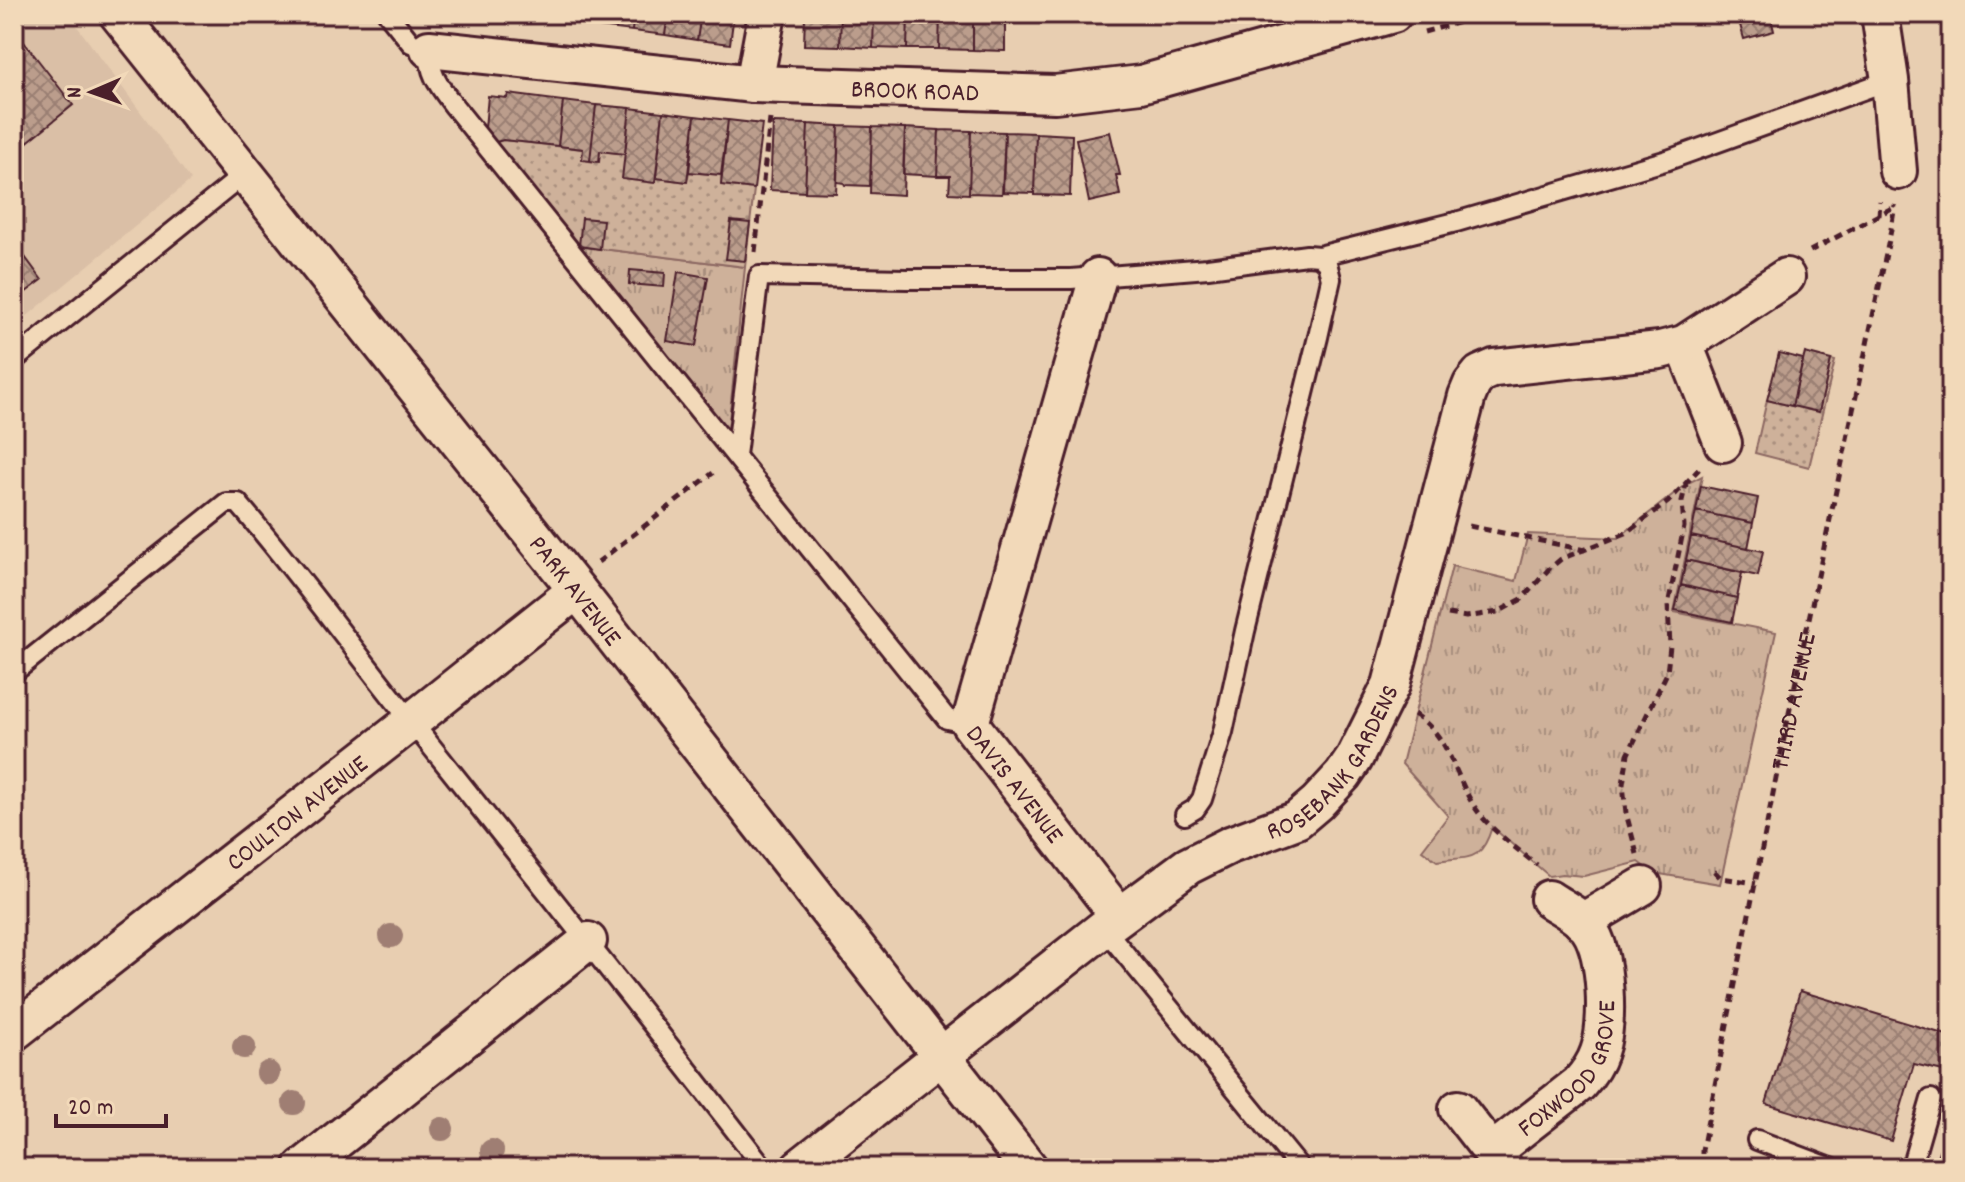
<svg xmlns="http://www.w3.org/2000/svg" width="1965" height="1182" font-family="Dekko,sans-serif">
<defs>
<pattern id="grass-tufts" width="24" height="20" patternUnits="userSpaceOnUse" patternTransform="scale(2)"><rect width="24" height="20" fill="#ceb19a"/><path d="M3 7l-1-3M5 7V3M7 7l1-3M15 17l-1-3M17 17v-4M19 17l1-3" fill="none" stroke="#a98f7e"/></pattern>
<pattern id="park-dots" width="8" height="8" patternUnits="userSpaceOnUse" patternTransform="scale(2)"><rect width="8" height="8" fill="#ceb19a"/><path d="M2 2h.1M6 6h.1" fill="none" stroke="#a98f7e" stroke-width="1.8" stroke-linecap="round"/></pattern>
<pattern id="building-cross-hatch" width="8" height="8" patternUnits="userSpaceOnUse" patternTransform="scale(2)"><rect width="8" height="8" fill="#bb9d8c"/><path d="M0 0l8 8M0 8l8-8" fill="none" stroke="#9a7f73"/></pattern>
</defs>
<rect width="100%" height="100%" fill="#e8ceb1"/>
<filter id="ink" filterUnits="userSpaceOnUse"><feTurbulence type="fractalNoise" baseFrequency=".0125" numOctaves="2"/><feDisplacementMap in="SourceGraphic" scale="16" xChannelSelector="R" yChannelSelector="G"/><feConvolveMatrix kernelMatrix="1 2 1 2 8 2 1 2 1" color-interpolation-filters="sRGB"/></filter>
<g filter="url(#ink)">
<!-- built -->
<path fill="#dabfa6" d="M14 14H68L191 180 14 327Z"/>
<!-- grass -->
<path fill="url(#grass-tufts)" stroke="#8c6862" stroke-width="2" d="M579 246 745 267 728 431 599 271Z
M1702 476 1674 612 1776 632 1720 884 1654 873 1639 862 1584 876 1562 874 1549 876 1492 827C1481 863 1470 856 1437 861L1422 850 1448 816 1402 764 1452 566 1516 581 1528 534 1618 538 1686 484Z"/>
<!-- park -->
<path fill="url(#park-dots)" stroke="#8c6862" stroke-width="2" d="M503 140 583 149 582 160 598 162 600 151 625 154 623 179 655 183 656 178 687 182 689 172 721 175V185L754 189 745 267 579 246 496 142Z
M1831 360 1835 361 1809 467 1755 453 1767 400 1818 412Z"/>
<!-- building -->
<path fill="url(#building-cross-hatch)" stroke="#4a1f2b" stroke-width="2" d="M502 14H533L532 18Z
M533 14H568L567 23 532 18Z
M568 14H600L598 27 567 23Z
M600 14H634L632 31 598 27Z
M634 14H668L665 35 632 31Z
M668 14H701L697 40 665 35Z
M701 14H734L730 44 697 40Z
M805 14H841L840 46 804 45Z
M841 14H874L873 48 840 46Z
M874 14H908L907 49 873 48Z
M908 14H940L939 49H907Z
M940 14H973V50L939 49Z
M973 14H1005V51L973 50Z
M1737 14H1770L1774 31 1744 39Z
M17 33 73 105 14 153V35Z
M508 94 563 101 558 146 503 140 496 142 485 128 488 96 507 98Z
M563 101 596 105 590 161 582 160 583 149 558 146Z
M596 105 630 108 625 154 600 151 599 162 590 161Z
M630 108 663 112 655 183 622 179Z
M663 112 695 116 687 182 656 178Z
M695 116 728 120 721 175 689 172Z
M728 120 762 124 754 189 721 185Z
M773 123 808 124 805 192 770 190Z
M808 124 839 126 836 193 805 192Z
M839 126 872 127 870 186 845 185 844 183 837 182Z
M872 127 905 128 903 195 870 193Z
M905 128 939 130 937 176 903 174Z
M939 130 971 131 969 194 949 193 950 176H937Z
M971 131 1005 132 1002 194 969 193Z
M1005 132 1036 133 1034 193 1003 192Z
M1110 132 1120 175H1116L1120 195 1089 202 1076 139Z
M1036 133 1072 135 1070 196 1034 195Z
M582 218 603 220 600 249 579 246Z
M731 221 750 223 745 261 726 259Z
M14 242 42 280 14 301Z
M630 270 665 273 664 287 629 284Z
M678 272 708 277 696 346 667 341Z
M1779 353 1803 359 1792 406 1767 400Z
M1805 353 1831 360 1819 412 1792 406Z
M1701 486 1758 498 1753 523 1696 511Z
M1696 511 1753 523 1748 548 1691 536Z
M1691 536 1763 551 1758 576 1686 560Z
M1686 560 1742 573 1737 598 1681 585Z
M1681 585 1737 598 1732 622 1675 610Z
M1800 991 1950 1036 1951 1073 1914 1064 1891 1141 1766 1104Z
M1951 1117V1168H1933Z"/>
<g fill="none" stroke-linecap="round" stroke-linejoin="round">
<!-- service casing -->
<g stroke="#4a1f2b" stroke-width="24">
<path id="service" d="M388 14 411 43 429 49C429 75 439 86 454 106L947 719 970 724
M14 360 246 173
M736 455 759 276 906 279H1071L1208 268 1307 255 1319 256 1456 222 1668 160 1890 80
M14 672 226 503H238C300 575 355 652 415 726 532 873 650 1019 764 1168
M1185 815 1195 809 1202 799 1223 732 1245 631 1318 337 1331 279 1327 263 1319 256
M1104 928 1300 1168
M1757 1140 1831 1168
M1911 1168 1931 1099"/>
</g>
<!-- minor casing -->
<g stroke="#4a1f2b" stroke-width="42">
<g id="minor">
<path id="s2" d="M118 14 577 590 1029 1168"/>
<path d="M1880 14 1890 80 1898 171"/>
<path id="s3" d="M429 49 754 84 1055 94 1141 84 1393 14"/>
<path d="M754 84 767 14"/>
<path id="s4" d="M1098 277 970 724 1119 916"/>
<path d="M1684 344 1723 443"/>
<path d="M1582 922 1643 886"/>
<path id="s5" d="M14 1032 411 722 577 590"/>
<path d="M1458 1109 1504 1168"/>
<path id="s6" d="M1492 1152 1579 1084C1588 1074 1595 1064 1599 1052 1609 1024 1607 954 1589 929 1580 916 1562 908 1549 899"/>
<path d="M302 1168 588 941"/>
<path id="s7" d="M799 1168 1104 928 1188 866 1230 845 1297 820 1317 803 1343 775 1354 759 1391 685 1467 396 1472 384 1480 374 1494 368 1660 350 1684 344 1786 277"/>
</g>
</g>
<!-- path -->
<g stroke="#4a1f2b" stroke-width="5" stroke-dasharray="8 6" stroke-linecap="butt">
<path d="M1424 32 1489 14"/>
<path d="M1879 216 1880 201"/>
<path d="M1810 251 1894 207"/>
<path d="M755 252 770 119"/>
<path d="M1469 526 1585 550"/>
<path d="M598 562 713 473"/>
<path d="M1448 614 1466 617 1498 612 1522 599 1549 569 1561 559 1626 533 1668 502 1699 469"/>
<path d="M1414 714C1450 736 1453 773 1474 806 1489 829 1515 847 1537 865"/>
<path d="M1637 854 1626 813 1623 784 1628 754 1667 673 1670 646 1668 605 1684 527 1682 501 1686 484"/>
<path d="M1714 871 1721 878 1756 883"/>
<path id="s1" d="M1702 1168V1150L1788 718 1890 235 1895 205"/>
</g>
<!-- service -->
<use href="#service" stroke="#f2d9b9" stroke-width="18"/>
<!-- minor -->
<use href="#minor" stroke="#f2d9b9" stroke-width="36"/>
</g>
<!-- trees -->
<g fill="#9f7e73">
<circle cx="391" cy="936" r="12"/>
<circle cx="244" cy="1047" r="12"/>
<circle cx="268" cy="1073" r="12"/>
<circle cx="294" cy="1103" r="12"/>
<circle cx="442" cy="1129" r="12"/>
<circle cx="492" cy="1151" r="12"/>
</g>
</g>
<g text-anchor="middle" stroke-width="7" stroke-linejoin="round" paint-order="stroke">
<!-- street labels -->
<g font-size="26" fill="#4a1f2b" stroke="#f2d9b9">
<text dy="9" stroke="none"><textPath href="#s3" startOffset="488">BROOK ROAD</textPath></text>
<text dy="9" stroke="none"><textPath href="#s2" startOffset="736">PARK AVENUE</textPath></text>
<text dy="9" stroke="none"><textPath href="#s1" startOffset="476">THIRD AVENUE</textPath></text>
<text dy="9" stroke="none"><textPath href="#s7" startOffset="678">ROSEBANK GARDENS</textPath></text>
<text dy="9" stroke="none"><textPath href="#s4" startOffset="540">DAVIS AVENUE</textPath></text>
<text dy="9" stroke="none"><textPath href="#s5" startOffset="358">COULTON AVENUE</textPath></text>
<text dy="9" stroke="none"><textPath href="#s6" startOffset="118">FOXWOOD GROVE</textPath></text>
</g>
</g>
<!-- margin -->
<rect width="1965" height="1182" fill="none" stroke="#f2d9b9" stroke-width="48"/>
<rect x="24" y="24" width="1917" height="1134" fill="none" stroke="#4a1f2b" stroke-width="3" filter="url(#ink)"/>
<!-- north arrow -->
<g transform="translate(92 92) rotate(268)" stroke="#f2d9b9" stroke-width="6" paint-order="stroke">
<path d="M0-6L14 30L0 20L-14 30Z" fill="#4a1f2b"/>
<text y="-12" font-size="22" font-weight="bold" text-anchor="middle" fill="#4a1f2b">N</text>
</g>
<!-- scale -->
<path d="M56 1114v12h110v-12" fill="none" stroke="#4a1f2b" stroke-width="4"/>
<text x="68" y="1114" font-size="24" fill="#4a1f2b" stroke="#f2d9b9" stroke-width="6" paint-order="stroke">20 m</text>
</svg>
